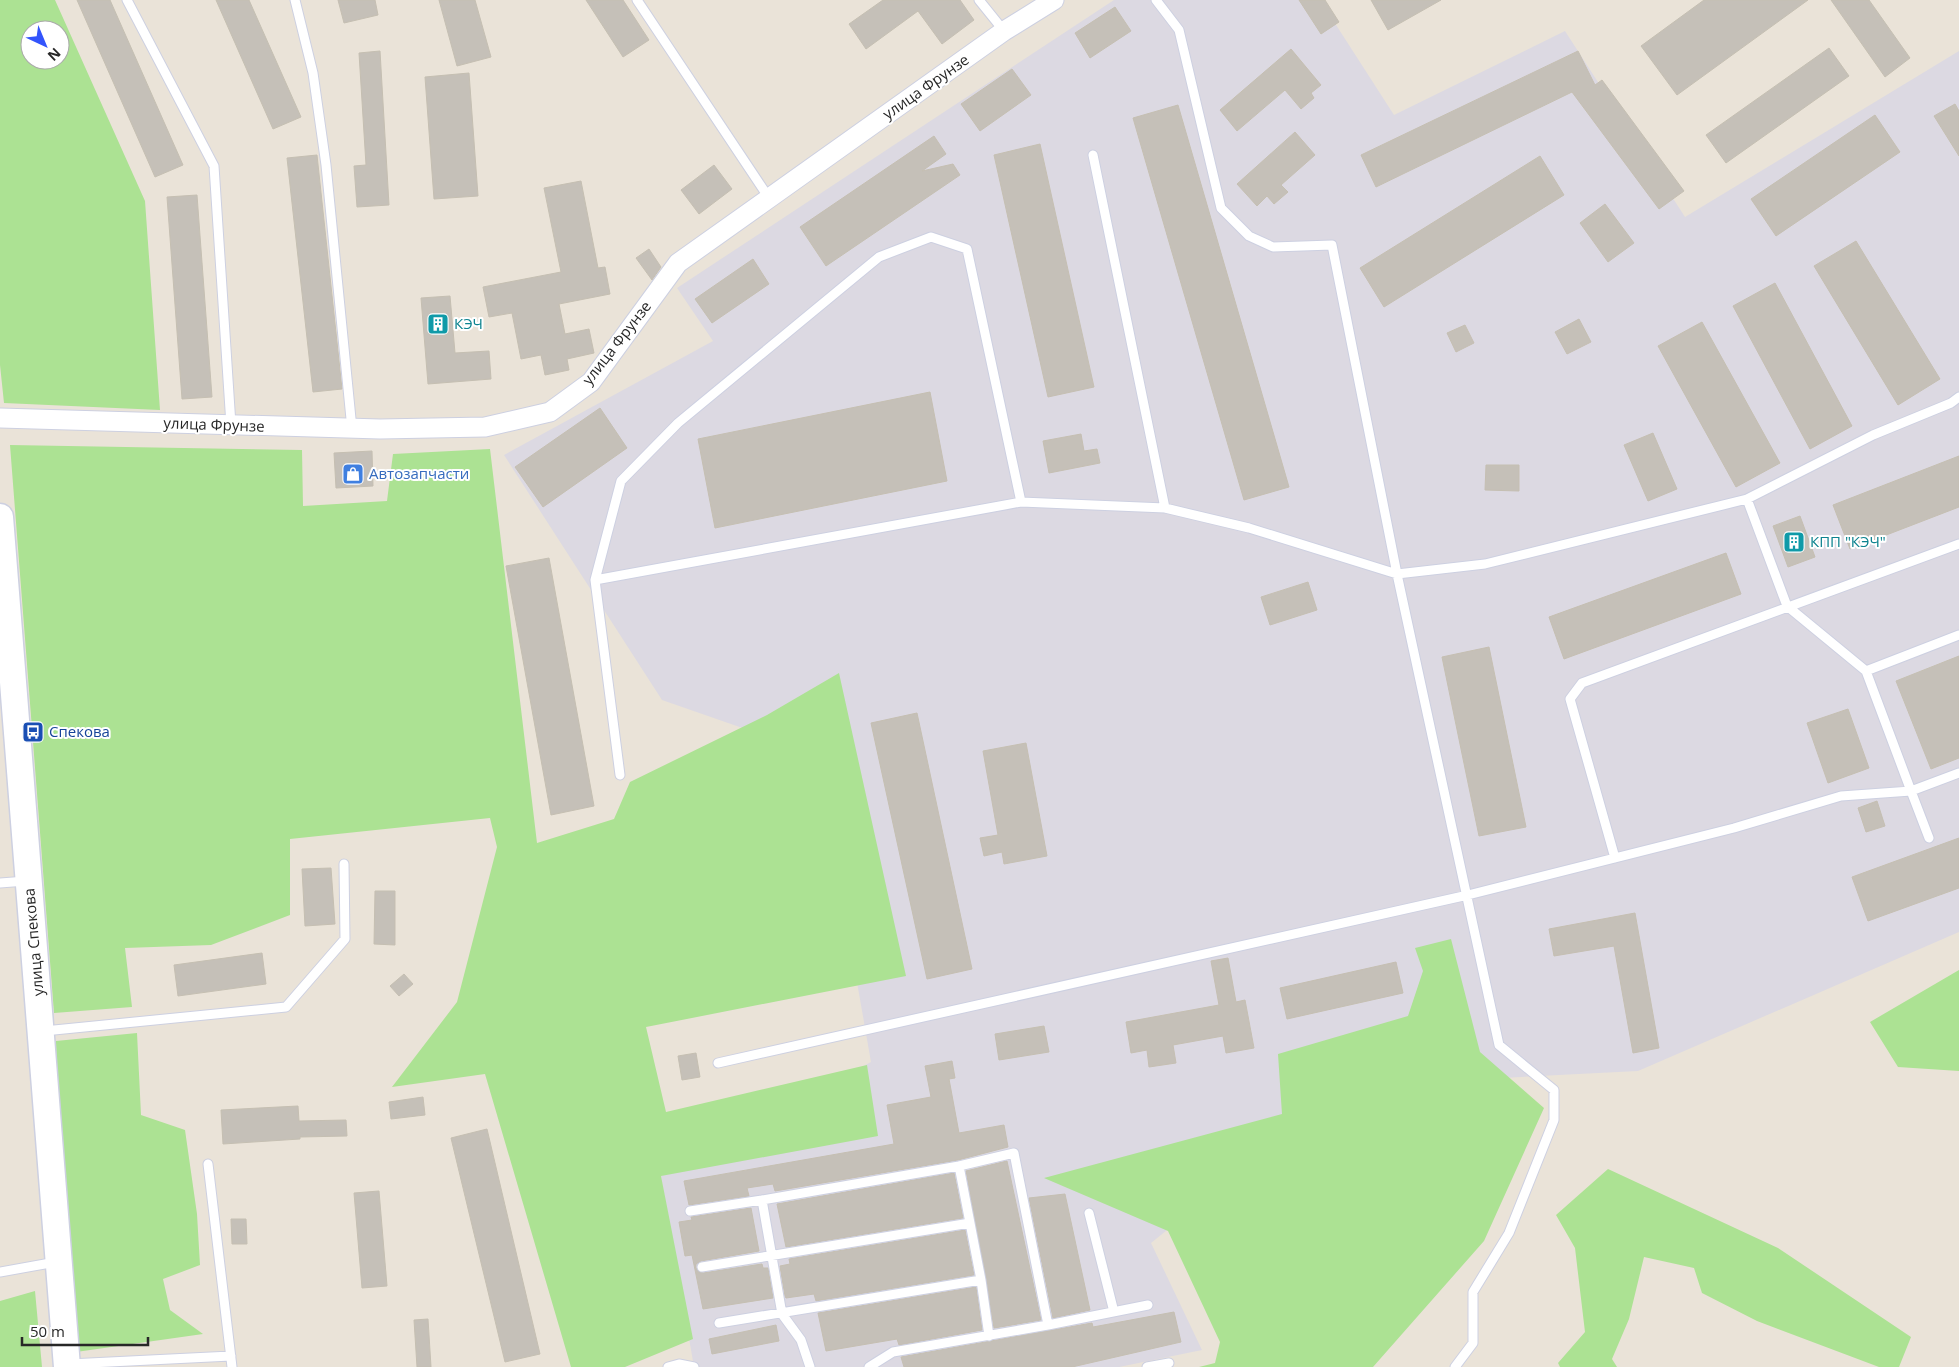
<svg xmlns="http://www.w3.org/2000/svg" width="1959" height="1367" font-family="'Open Sans',sans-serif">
<rect width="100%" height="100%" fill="#eae3d8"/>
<!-- industrial -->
<path fill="#dcd9e2" d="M1114 0H1320L1394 115 1565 31 1685 217 1959 51V932L1638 1071 1346 1086 1151 1243 1202 1350 1119 1367H694L661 1176 871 1062 817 754 662 700 504 455 713 341 677 288Z"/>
<!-- green -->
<path fill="#ace293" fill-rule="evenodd" d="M0 0H55L145 201 160 410 4 403 0 365ZM30 30H60V60H30Z
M10 445 302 450 303 506 387 501 393 454 490 449 537 843 614 819 630 782 767 715 839 673 906 976 646 1027 666 1112 867 1065 878 1136 661 1176 693 1339 625 1367H571L485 1074 392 1087 457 1002 497 847 490 818 290 839V915L211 945 125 948 132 1007 54 1013Z
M1451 939 1480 1052 1544 1108 1484 1241 1373 1367H1199L1215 1363 1220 1342 1168 1231 1044 1178 1282 1114 1278 1054 1408 1016 1423 971 1415 948Z
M1959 970V1071L1898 1067 1870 1022Z
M137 1033 141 1115 185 1130 197 1214 200 1265 163 1279 170 1310 203 1334 76 1352 57 1088 56 1041Z
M1608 1169 1778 1248 1911 1337 1899 1367H1879L1757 1321 1702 1293 1694 1268 1644 1257 1629 1319 1612 1359 1617 1367H1560L1558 1363 1585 1332 1575 1248 1556 1215Z
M35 1291 42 1367H0V1301Z"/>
<!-- building -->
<path fill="#c5c0b8" stroke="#c5bfb2" d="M77 0H110L183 165 155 177Z
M216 0H249L301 117 273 129Z
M338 0H375L378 15 344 23Z
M439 0H475L491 57 457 66Z
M586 0H623L649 40 623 57Z
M883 0H960L974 20 942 44 918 11 866 49 849 24Z
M1299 0H1325L1339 22 1321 34Z
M1371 0H1441L1388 30Z
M1704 0H1808L1677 95 1641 46Z
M1831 0H1869L1910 58 1885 77Z
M1115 7 1131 31 1090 58 1075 33Z
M1829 48 1849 76 1726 163 1706 135Z
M1291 49 1321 85 1311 93 1314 98 1301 109 1285 90 1237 131 1220 110Z
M380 51 389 205 357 207 354 166 366 165 359 53Z
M1578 51 1595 85 1602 80 1684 191 1659 209 1572 92 1376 187 1361 155Z
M1012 69 1031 95 980 131 961 104Z
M469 73 478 196 434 199 425 77Z
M1955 104 1959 111V156L1934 116Z
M1178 105 1289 487 1244 500 1133 118Z
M1875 115 1900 152 1776 236 1751 199Z
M1295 132 1315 155 1281 185 1288 192 1274 204 1267 196 1257 206 1237 184Z
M934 136 946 154 922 171 953 164 960 175 826 266 800 227Z
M1040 144 1094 387 1048 397 994 155Z
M317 155 342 389 313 392 287 158Z
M1540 156 1564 195 1384 307 1360 268Z
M714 165 732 189 699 214 681 190Z
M581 181 598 268 605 267 610 294 559 304 565 334 589 329 594 353 567 359 569 370 545 375 541 355 521 359 512 313 489 317 483 287 561 272 544 188Z
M197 195 212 397 182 399 167 197Z
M1605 204 1634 243 1608 262 1580 223Z
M1856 241 1940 379 1898 405 1814 266Z
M649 249 661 267 652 280 636 258Z
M753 259 769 284 712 323 695 299Z
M1775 283 1852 426 1810 449 1733 306Z
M450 296 455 353 489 351 491 379 428 384 421 298Z
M1579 319 1591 342 1567 354 1555 332Z
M1702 322 1780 463 1736 487 1658 346Z
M1465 325 1474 343 1456 352 1447 333Z
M930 392 947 481 715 528 698 439Z
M600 408 627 448 543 507 515 467Z
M1653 433 1677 489 1648 501 1624 445Z
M1081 434 1084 451 1097 449 1100 463 1049 473 1043 441Z
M372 451 373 486 336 488 334 453Z
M1959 456V507L1850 549 1833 505Z
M1486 465H1519V491L1485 490Z
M1800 516 1815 557 1788 567 1773 526Z
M1726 553 1741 594 1564 659 1549 617Z
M549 558 594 806 551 815 506 566Z
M1308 582 1317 610 1270 625 1261 597Z
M1489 647 1526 827 1479 836 1442 657Z
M1959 656V758L1931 769 1896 681Z
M1848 709 1869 768 1828 783 1807 723Z
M917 713 972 969 927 979 871 723Z
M1026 743 1047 856 1004 864 1002 852 984 856 980 838 998 835 983 751Z
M1877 801 1885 826 1866 832 1858 808Z
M1959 838V888L1868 921 1852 877Z
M331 868 335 924 305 926 302 869Z
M375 891H395V945L374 944Z
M1635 913 1659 1048 1633 1053 1614 946 1554 956 1549 929Z
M262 953 266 984 178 996 174 965Z
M1228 958 1236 1002 1245 1000 1254 1048 1226 1053 1223 1036 1173 1045 1176 1063 1149 1067 1147 1050 1131 1053 1126 1022 1219 1005 1211 961Z
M1396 962 1403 993 1287 1019 1280 988Z
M404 974 413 984 399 996 390 986Z
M1044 1026 1049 1052 999 1060 995 1034Z
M696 1053 700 1077 682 1080 678 1056Z
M952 1061 955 1078 949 1079 959 1133 1004 1125 1008 1147 958 1160 775 1191 773 1184 747 1188 749 1196 689 1205 684 1181 894 1144 887 1105 931 1097 925 1066Z
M423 1097 425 1115 391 1119 389 1102Z
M298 1106 299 1121 346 1120 347 1136 300 1137V1139L223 1144 221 1110Z
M487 1129 540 1354 505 1362 451 1138Z
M1007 1161 1041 1320 994 1328 966 1171Z
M954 1173 963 1218 786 1247 777 1204Z
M379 1191 387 1286 362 1288 354 1193Z
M1065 1194 1090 1310 1053 1318 1029 1198Z
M751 1208 759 1251 701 1261 696 1264V1268L703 1273 762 1264 763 1268H768L773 1298 703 1309 692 1255 685 1256 679 1222 692 1220 691 1217Z
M231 1219H246L247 1244H232Z
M965 1230 974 1275 816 1301 814 1294 786 1298 785 1296 780 1266 790 1264 789 1259Z
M976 1287 982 1330 899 1345 897 1339 826 1351 818 1313Z
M1174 1312 1181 1342 1072 1367H904L901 1357 1092 1323 1093 1327Z
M428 1319 431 1367H417L414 1320Z
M776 1325 779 1341 712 1354 709 1339Z"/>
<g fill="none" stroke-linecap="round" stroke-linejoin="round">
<!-- service casing -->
<g stroke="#cdd0e1" stroke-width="11">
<path id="service" d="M127 0 214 166 231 425
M295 0 313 73 326 165 352 429
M637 0 769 198
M979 0 1004 31
M1156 0 1179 30 1221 208 1249 236 1273 247 1332 245 1397 574 1499 1045 1554 1090V1120L1509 1233 1473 1292V1343L1455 1367
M1093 155 1165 508
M1747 499 1787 606 1866 671 1911 791 1959 773
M595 580 1021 502 1165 508 1249 528 1397 574 1485 564 1747 499 1873 435 1951 403 1959 397
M1866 671 1959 635
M620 775 595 580 621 481 678 423 879 257 931 237 967 249 1021 502
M1615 858 1570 699 1582 683 1959 544
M0 883 26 881
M44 1031 286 1007 345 939 344 864
M718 1063 1468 895 1734 828 1841 796 1911 791 1929 838
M208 1164 232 1367
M959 1166 1014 1153 1048 1325 1148 1305
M690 1211 762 1200 782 1314 801 1340 810 1367
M1089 1213 1114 1312
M702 1267 970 1223 959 1166 762 1200
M0 1272 56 1262
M981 1280 989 1336
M719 1323 981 1280 970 1223
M69 1364 231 1356
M668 1367 679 1364 694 1367
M869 1367 893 1352 1048 1325
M1147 1367 1169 1363"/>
</g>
<!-- minor casing -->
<g stroke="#cdd0e1" stroke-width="21">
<path id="minor" d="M0 418 380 429 485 427 550 412 591 382 678 263 1004 31 1054 0"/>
</g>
<!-- secondary casing -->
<g stroke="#cdd0e1" stroke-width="29">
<path id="secondary" d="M0 517 67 1367"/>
</g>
<!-- service -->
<use href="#service" stroke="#fff" stroke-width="9"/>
<!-- minor -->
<use href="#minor" stroke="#fff" stroke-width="19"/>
<!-- secondary -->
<use href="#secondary" stroke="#fff" stroke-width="26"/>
</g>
<!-- icons -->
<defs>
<g id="building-square" transform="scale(1.125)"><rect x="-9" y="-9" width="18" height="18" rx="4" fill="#0f9aa8" stroke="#fff"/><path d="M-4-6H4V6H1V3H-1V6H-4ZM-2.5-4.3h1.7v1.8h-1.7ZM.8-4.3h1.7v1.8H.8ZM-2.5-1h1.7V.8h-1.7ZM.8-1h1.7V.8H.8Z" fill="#fff"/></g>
<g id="shop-square" transform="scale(1.125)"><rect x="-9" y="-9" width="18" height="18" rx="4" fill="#3f7fe0" stroke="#fff"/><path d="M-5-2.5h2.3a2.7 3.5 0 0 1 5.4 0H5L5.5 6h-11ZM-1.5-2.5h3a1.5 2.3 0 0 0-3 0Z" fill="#fff"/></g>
<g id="bus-square" transform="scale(1.125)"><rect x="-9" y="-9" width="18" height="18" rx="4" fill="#1a4fb4" stroke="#fff"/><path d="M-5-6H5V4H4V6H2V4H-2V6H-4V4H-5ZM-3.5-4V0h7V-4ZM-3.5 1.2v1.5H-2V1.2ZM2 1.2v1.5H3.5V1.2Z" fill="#fff"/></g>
</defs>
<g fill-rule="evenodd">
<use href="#building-square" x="438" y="324"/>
<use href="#shop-square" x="353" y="474"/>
<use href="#building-square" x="1794" y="542"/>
<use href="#bus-square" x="33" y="732"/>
</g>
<g text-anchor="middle" stroke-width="4" stroke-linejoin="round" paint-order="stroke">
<!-- street labels -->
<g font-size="15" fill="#272727" stroke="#fff">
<text transform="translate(926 87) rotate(-35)" y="5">улица Фрунзе</text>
<text transform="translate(617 343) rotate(-52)" y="5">улица Фрунзе</text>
<text transform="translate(214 425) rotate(2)" y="5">улица Фрунзе</text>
<text transform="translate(34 942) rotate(-95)" y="5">улица Спекова</text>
</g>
<!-- culture labels -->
<g font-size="15" fill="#0d838f" stroke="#fff" text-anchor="start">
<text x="454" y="329">КЭЧ</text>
<text x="1810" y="547">КПП "КЭЧ"</text>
</g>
<!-- shop labels -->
<g font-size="15" fill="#366cbe" stroke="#fff" text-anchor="start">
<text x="369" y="479">Автозапчасти</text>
</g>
<!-- transit labels -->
<g font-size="15" fill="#164399" stroke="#fff" text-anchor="start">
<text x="49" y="737">Спекова</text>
</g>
</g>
<!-- north arrow -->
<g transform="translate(45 45) rotate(136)"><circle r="24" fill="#ffffff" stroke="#a9a9a9"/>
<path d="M0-4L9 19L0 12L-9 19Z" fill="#3354fc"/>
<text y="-8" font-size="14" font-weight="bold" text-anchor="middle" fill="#272727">N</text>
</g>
<!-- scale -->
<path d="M22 1337v8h126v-8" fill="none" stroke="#272727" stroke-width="2.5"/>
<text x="30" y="1337" font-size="15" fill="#272727" stroke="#ffffff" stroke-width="4" paint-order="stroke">50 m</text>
</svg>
